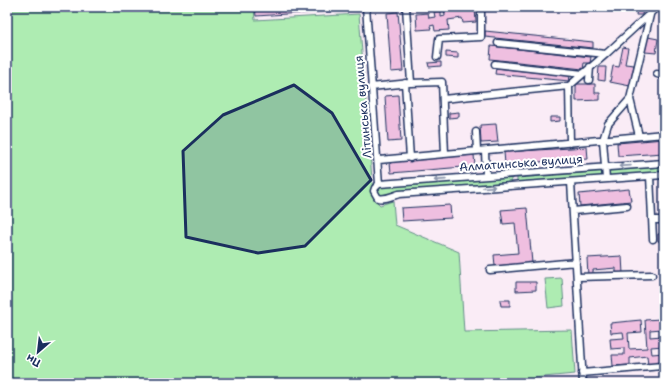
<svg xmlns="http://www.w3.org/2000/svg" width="671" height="390" font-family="'Shantell Sans',sans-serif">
<rect width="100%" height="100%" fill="#faecf6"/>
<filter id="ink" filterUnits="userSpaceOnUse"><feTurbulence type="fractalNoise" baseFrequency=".025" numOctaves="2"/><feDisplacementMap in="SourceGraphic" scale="8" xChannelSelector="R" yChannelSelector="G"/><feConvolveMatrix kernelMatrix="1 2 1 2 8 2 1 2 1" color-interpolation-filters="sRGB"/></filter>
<g filter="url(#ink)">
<!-- green -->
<path fill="#aeecb2" stroke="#648e88" d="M7 7H254L255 20 359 14 373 192 375 200 380 205 393 201 395 225 459 252 464 332 572 330 575 374 533 378V383H7Z
M664 167V172L608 176V170Z
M601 171 602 176 517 182V176Z
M511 177V182L399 191 386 196 378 194 377 189 380 187 399 184Z
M562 278 564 306 548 308 545 279Z"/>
<!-- building -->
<path fill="#efbfe0" stroke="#1b2f5e" d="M255 7H363V9L256 16Z
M444 7H457L458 10 475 8 476 22 463 23 462 18 448 20 449 30 435 31 434 25 430 26 431 29 417 30 416 14 428 13 429 18 435 17 434 12 441 11V17L445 16Z
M637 7H643L642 15H636Z
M398 12 403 71 391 72 387 13Z
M485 31 593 42V48L485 37Z
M648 37 658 39 656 53 645 52Z
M491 46 591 57 590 63H584L583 69 490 59Z
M623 47 628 48 625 64 634 65 630 86 610 82 613 66 619 67Z
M446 52 458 53V58L446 57Z
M441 62V66L429 67 428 63Z
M599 67H606L605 81 598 80Z
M496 68 570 76 569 81 495 74Z
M576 84H595V93H600V100L576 101Z
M398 95 401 141 388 142 385 96Z
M459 112V117L449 118V113Z
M550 117H560V121L550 122Z
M496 124 498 142 481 143 480 125Z
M664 139V153L618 156 617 143Z
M587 147 588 159 505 164 504 152Z
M474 155 475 166 391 173 390 162Z
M629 189 631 201 580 206 579 194Z
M450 205 451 218 402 221 401 208Z
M527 208 532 263 495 266 494 255 518 253 515 223 503 224 501 210Z
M663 233H664V242L658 241V234H663Z
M622 256 623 274H616V268L593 270V275L588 276 587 258Z
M516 282H536V290L516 291Z
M500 300H510V306H501Z
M661 319 662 329 650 330V337L662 336 663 346 651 347 652 354 664 353V363L648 365 647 356 630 358V365L613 366 612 355H624V348L611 349 610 339 624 338 623 332 611 333 610 323 641 320 642 332 628 333 629 349 647 348 645 320Z"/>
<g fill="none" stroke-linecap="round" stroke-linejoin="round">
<!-- minor casing -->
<g stroke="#1b2f5e" stroke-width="9">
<path id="minor" d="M366 7 379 184 375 188 374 191 378 198C385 200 392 196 399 194L664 175
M406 7 411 83 442 82 445 154
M498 43 606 54
M437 57 439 39 481 37V7
M495 64 583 74
M657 74 664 76
M589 80 590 67
M405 83 410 158
M371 87 410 83
M443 99 569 86
M476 132 477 151
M639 136 630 99 650 15
M570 143 569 86 606 54 657 7
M485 151 486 176
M379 160 664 134
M650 176 653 239
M606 179 603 140 608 124 630 99
M571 182 583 383
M379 184 664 163
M573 211 627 206
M653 220H664
M490 270 576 262
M577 277 652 275
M582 373 662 366"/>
</g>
<!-- minor -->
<use href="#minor" stroke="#fff" stroke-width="6"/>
</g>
<!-- one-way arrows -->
<defs><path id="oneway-shaft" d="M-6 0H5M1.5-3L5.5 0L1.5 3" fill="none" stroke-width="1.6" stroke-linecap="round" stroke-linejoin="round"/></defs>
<g stroke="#8d97ae">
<use href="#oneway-shaft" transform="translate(625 166) rotate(176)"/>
<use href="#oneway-shaft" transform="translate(440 180) rotate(176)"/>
<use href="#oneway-shaft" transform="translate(489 187) rotate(-4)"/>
</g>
</g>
<!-- marked area -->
<path fill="#1b2f5e" fill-opacity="0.2" stroke="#1b2f5e" stroke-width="3" stroke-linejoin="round" d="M294 85 332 113 371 180 305 246 258 253 186 237 183 151 223 115Z"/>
<g text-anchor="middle" stroke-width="4" stroke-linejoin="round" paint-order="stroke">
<!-- street labels -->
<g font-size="12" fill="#1b2f5e" stroke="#fff">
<text transform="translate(363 107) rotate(-95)" y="4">Літинська вулиця</text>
<text transform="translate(521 163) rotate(-4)" y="4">Алматинська вулиця</text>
</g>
</g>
<!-- margin -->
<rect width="671" height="390" fill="none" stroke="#fff" stroke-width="24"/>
<rect x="12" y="12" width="647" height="366" fill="none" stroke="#1b2f5e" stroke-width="1.5" filter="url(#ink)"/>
<!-- north arrow -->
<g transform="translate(38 352) rotate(208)" stroke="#ffffff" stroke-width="3" paint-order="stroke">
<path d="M0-3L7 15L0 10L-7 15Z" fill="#1b2f5e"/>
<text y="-6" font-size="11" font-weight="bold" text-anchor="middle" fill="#1b2f5e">Пн</text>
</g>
</svg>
